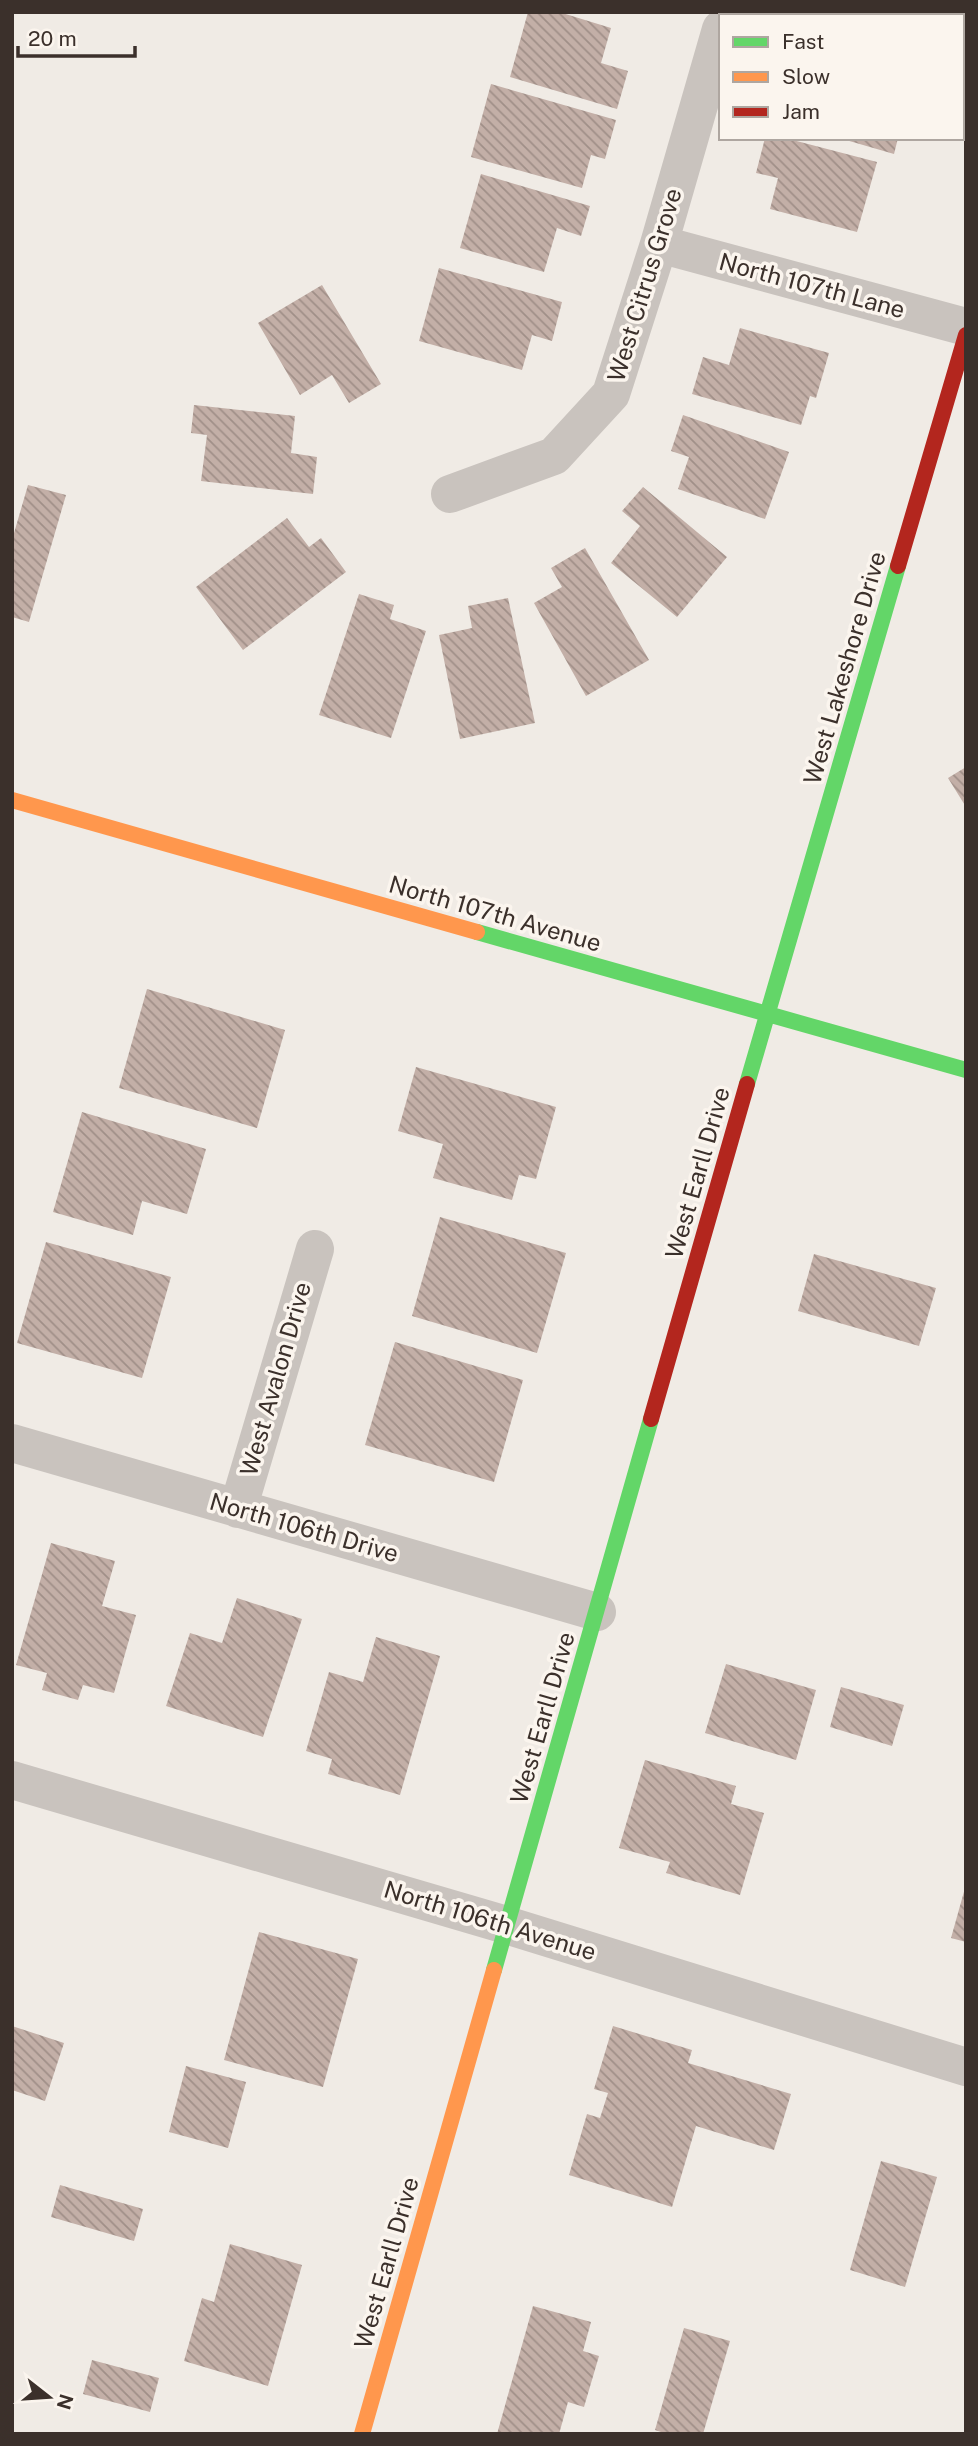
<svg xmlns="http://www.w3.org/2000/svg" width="978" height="2446" font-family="'Public Sans',sans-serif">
<defs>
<pattern id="building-back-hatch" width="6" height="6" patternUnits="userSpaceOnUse" patternTransform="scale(1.75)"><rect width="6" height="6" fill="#c3afa7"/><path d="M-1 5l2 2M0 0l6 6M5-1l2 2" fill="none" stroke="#a08f88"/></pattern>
</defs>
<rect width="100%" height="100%" fill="#f0ebe5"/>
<!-- building -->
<path fill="url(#building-back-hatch)" d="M528 12H559L611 28 601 63 628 71 617 109 510 77Z
M830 12H919L918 16H829Z
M491 84 616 120 605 159 591 155 582 188 471 157Z
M765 138H785L877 162 857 232 770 209 778 178 756 173Z
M839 138H898L894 154Z
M481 174 590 206 581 236 557 228 544 272 460 248Z
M439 268 562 302 552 341 532 335 522 370 419 341Z
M322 285 381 384 349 403 332 375 300 395 258 323Z
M740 328 829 353 816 398 810 396 801 425 692 394 703 357 729 365Z
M194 405 295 416 291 453 317 457 313 494 201 481 207 435 191 433Z
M683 415 789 452 765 519 678 489 689 457 671 451Z
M28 485 66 495 29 622 12 617V540Z
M643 487 727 557 677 617 611 563 640 526 622 511Z
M287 518 309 547 321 538 346 572 243 650 196 587Z
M585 548 649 660 586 696 534 603 562 587 551 568Z
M359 594 394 605 390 619 426 631 391 738 319 715Z
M508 598 535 723 460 739 439 635 472 628 468 606Z
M966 767V807L948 778Z
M147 989 285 1030 257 1128 119 1088Z
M416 1067 556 1107 536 1179 519 1175 512 1200 433 1178 443 1144 398 1131Z
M82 1112 206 1149 187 1214 142 1201 133 1235 53 1212Z
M440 1217 566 1253 537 1353 412 1316Z
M46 1242 171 1277 142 1378 17 1343Z
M814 1254 936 1288 919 1346 798 1311Z
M395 1342 523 1380 494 1482 365 1445Z
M51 1543 115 1561 102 1606 136 1615 114 1693 83 1685 78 1700 42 1690 47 1673 16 1665Z
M237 1598 302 1619 263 1737 166 1706 190 1633 222 1643Z
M376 1637 440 1656 400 1795 328 1774 332 1759 306 1751 329 1672 363 1682Z
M726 1664 816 1690 796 1760 705 1733Z
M841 1687 904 1705 892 1746 830 1727Z
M645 1760 736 1786 731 1804 764 1813 740 1895 666 1873 670 1862 619 1848Z
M965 1888H966V1942L951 1938Z
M259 1932 358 1959 323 2087 224 2060Z
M12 2026 64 2043 45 2101 12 2090Z
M613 2026 692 2050 688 2063 791 2094 774 2150 696 2126 672 2207 569 2175 587 2114 600 2118 608 2093 594 2089Z
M186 2066 246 2082 228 2148 169 2132Z
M881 2161 937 2177 905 2287 850 2270Z
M60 2185 143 2209 134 2241 51 2217Z
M230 2244 302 2265 268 2386 184 2361 202 2298 214 2302Z
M533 2306 591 2322 583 2351 599 2356 584 2407 568 2402 559 2434H497Z
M684 2328 730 2341 703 2434H667L655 2430Z
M92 2360 159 2378 150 2412 83 2394Z"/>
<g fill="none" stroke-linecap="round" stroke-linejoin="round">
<!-- street -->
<path stroke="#c9c3be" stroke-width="38" d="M659 244 966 327
M450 494 554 456 611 394 659 244 721 29
M12 1443 597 1612
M238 1509 315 1249
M12 1780 506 1925 966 2067"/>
<!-- fast -->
<path stroke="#63d668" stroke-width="16" d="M477 932 966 1070
M747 1084 898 566
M494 1970 651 1419"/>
<!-- slow -->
<path stroke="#ff974d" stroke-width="16" d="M12 800 477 932
M362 2434 494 1970"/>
<!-- jam -->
<path stroke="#b3261e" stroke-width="16" d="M898 566 966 335
M651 1419 747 1084"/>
</g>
<g text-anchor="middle" stroke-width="7" stroke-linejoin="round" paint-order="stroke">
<!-- street labels -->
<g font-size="24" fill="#3b302b" stroke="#fbf5ee">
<text transform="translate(645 285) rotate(-73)" y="8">West Citrus Grove</text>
<text transform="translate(812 286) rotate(15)" y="8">North 107th Lane</text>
<text transform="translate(845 668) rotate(-74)" y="8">West Lakeshore Drive</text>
<text transform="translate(495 914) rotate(16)" y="8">North 107th Avenue</text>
<text transform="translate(698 1173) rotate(-74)" y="8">West Earll Drive</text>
<text transform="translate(276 1379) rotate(-74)" y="8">West Avalon Drive</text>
<text transform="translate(304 1528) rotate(16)" y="8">North 106th Drive</text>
<text transform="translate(543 1718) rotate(-74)" y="8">West Earll Drive</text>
<text transform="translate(490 1921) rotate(17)" y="8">North 106th Avenue</text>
<text transform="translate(387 2263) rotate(-74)" y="8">West Earll Drive</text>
</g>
</g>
<!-- border -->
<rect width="978" height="2446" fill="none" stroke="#3b302b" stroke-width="28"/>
<!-- legend -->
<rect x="719" y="14" width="245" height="126" fill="#fbf5ee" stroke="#aea6a0" stroke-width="2"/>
<rect x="733" y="37" width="35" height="10" fill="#63d668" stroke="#aea6a0" stroke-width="2"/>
<text x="782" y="49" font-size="21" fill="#3b302b">Fast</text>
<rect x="733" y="72" width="35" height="10" fill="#ff974d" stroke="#aea6a0" stroke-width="2"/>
<text x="782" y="84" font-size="21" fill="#3b302b">Slow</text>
<rect x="733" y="107" width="35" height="10" fill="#b3261e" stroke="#aea6a0" stroke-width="2"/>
<text x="782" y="119" font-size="21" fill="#3b302b">Jam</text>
<!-- north arrow -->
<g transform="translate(49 2397) rotate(107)" stroke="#fbf5ee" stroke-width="5" paint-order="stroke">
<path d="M0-5L12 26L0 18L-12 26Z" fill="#3b302b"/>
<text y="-10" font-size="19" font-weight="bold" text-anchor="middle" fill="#3b302b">N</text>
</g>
<!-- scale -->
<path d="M18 46v10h117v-10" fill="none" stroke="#3b302b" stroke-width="3.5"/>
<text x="28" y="46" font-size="21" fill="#3b302b" stroke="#fbf5ee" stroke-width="5" paint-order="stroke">20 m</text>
</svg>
